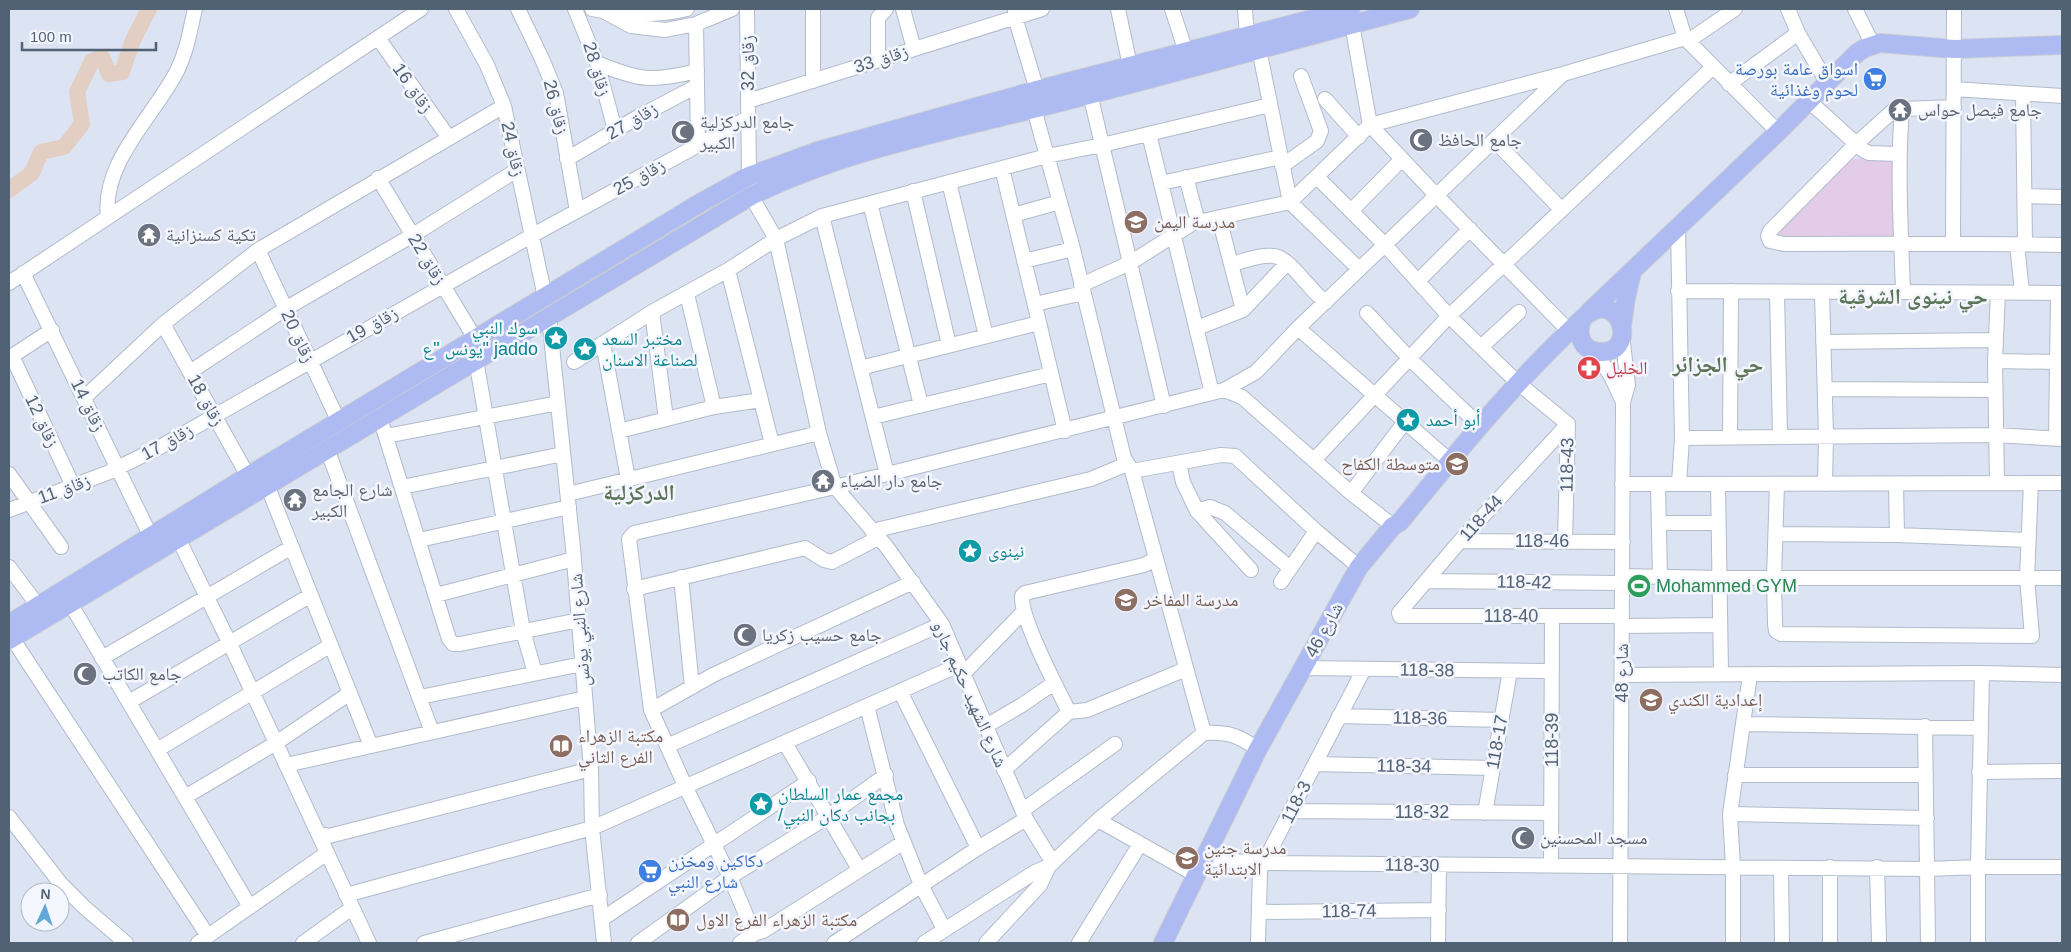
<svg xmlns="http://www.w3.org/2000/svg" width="2071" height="952" font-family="Arial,'Noto Naskh Arabic',sans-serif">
<rect width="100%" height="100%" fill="#edf0fb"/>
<!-- residential -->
<path fill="#dce3f2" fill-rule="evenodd" d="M9 9H2062V943H9ZM30 892H60V922H30Z"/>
<!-- green -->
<path fill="#e2cce8" d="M1893 158 1895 239 1784 241 1774 232 1847 159Z"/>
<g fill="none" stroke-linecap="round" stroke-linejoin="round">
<!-- river -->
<path stroke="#e3cec3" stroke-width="16" d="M9 190 32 173 41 152 64 147 82 124 77 92 92 61 102 57 109 74 122 72 133 40 149 9"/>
<!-- minor casing -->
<g stroke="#b1bbcb" stroke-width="16">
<path id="minor" d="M456 9 487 65 504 106 545 297
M518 9 542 59 556 93 577 211
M575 9 597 63 615 130
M592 9C624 15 656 17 687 9
M747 9 749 176
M813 9V81
M903 9 914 49
M1015 9V17L1037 90
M1118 9 1130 66
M1172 9 1186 52
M1245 9 1247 36
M1676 9 1685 38 1778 132
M1788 9 1798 33 1828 84
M1855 9 1873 45
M603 11 631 26 665 30 696 24 732 9
M696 24 698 145
M1352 24 1370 125 1436 195 1569 331
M378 38 449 138
M1688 41 1735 9
M1259 49 1290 202 1359 269
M878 60V18L886 9
M597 63C640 81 653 82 697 71
M1729 84 1798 33
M1954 89 2062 96
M1090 94 1164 406
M2023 94 2025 244
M1325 99 1359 137
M748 101 1042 9
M1810 102 1863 150 1869 153 1898 154
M1034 109 1073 249 1124 458 1132 471 1204 733
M1902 109 1954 107
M1149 134 1161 183 1281 157
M1494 140 1561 209
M567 159 638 117 697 86
M1282 166 1317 141 1321 131 1301 76
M1002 168 1065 431
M1186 177 1198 222
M1317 177 1385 245 1449 316 1518 383 1568 424 1565 541
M378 178 476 340
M949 182 986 336
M1161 183 1212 393
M913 191 949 345
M751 196 776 239 819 433 835 487 886 546 942 624 1026 819 1053 863
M2024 196 2062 197
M870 203 921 405
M1351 211 1402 159
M1013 215 1060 202
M822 216 887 474
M108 217C101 163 154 116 177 71 187 51 190 30 195 9
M1219 218 1243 310
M1678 227 1682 438 1679 484
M1953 244 1954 9
M2017 244 2022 292
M258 250 339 422
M1024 261 1073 249
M1232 264C1244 261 1261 254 1274 256 1292 259 1310 292 1326 302
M728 270 772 444
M23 273 151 537
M1418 281 1470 229
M9 283 421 9
M1081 285 1130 263 1193 223 1290 202 1370 125 1563 74 1685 38
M1678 291 2062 293
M1777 292 1780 436
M1822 292 1826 436 1825 484
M1903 292C1901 231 1897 170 1902 109H1895L1856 144 1770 231 1768 236 1770 241 1784 244C1877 244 1969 243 2062 245
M687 294 714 407
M1035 304 1083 293
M652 312 666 419
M1367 313 1409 358 1480 426
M549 317 573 548 591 769 592 828 604 943
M163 324 248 476
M1197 328 1243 310 1287 263
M1298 328 1450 461
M1622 335 1628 385 1623 402
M1823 342 1996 340
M603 343 628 479
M1481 347 1519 312
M1594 351 1611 376 1623 402 1620 943
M12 356 73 486
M9 358 52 330
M476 360 523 631 535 673
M1995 361 2057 362
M574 362 652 312 728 270 776 239 822 216 1047 156 1102 145 1270 105
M860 368 1039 323
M190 372 285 309 413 235 517 170
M1826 389 1995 390
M1224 390 1242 397 1351 493 1393 526
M85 397 163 324 258 250 504 106
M873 417 1051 374
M380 418 449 639 453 644H460L579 620
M1568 424 1460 541 1399 613 1400 616H1622
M619 431 714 407 761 400
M386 436 558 403
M1730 437 1731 291
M1682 438 1995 435 2062 439
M2056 439 2058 293
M327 449 432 732
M1314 460 1449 316 1713 67
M1179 463 1183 482 1197 511 1251 570
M1132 471 1221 455 1235 456 1316 531 1359 567
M9 474 61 547
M1997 483 1995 361 1998 293
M1622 484 2062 483
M1718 484 1721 673
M1777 484 1774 578 1775 624 1776 631 1781 634 2032 636 2027 578 2031 483
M267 485 371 746
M1658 485 1660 576
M402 487 563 454
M1351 493 1404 423
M568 494 819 433
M9 510 107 473 160 447 531 236 748 118
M1197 511 1210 507 1225 513 1290 568
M1659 523H1718
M872 531 1091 479 1127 464
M1776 534 1897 535 1896 484
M1897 535 2028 540
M178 538 230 644 369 943
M419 540 569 507
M1460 541 1623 542
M9 567 39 607
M1622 576 1719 578H2062
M681 577 692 687
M1426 581 1622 583
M1281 582 1316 531
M634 589 805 548 824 560 832 562 878 538
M436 595 574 559
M70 603 250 907
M1622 626 1720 625
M12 638 208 936
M102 658 292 547
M1303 668 1552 671
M964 673 1024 611
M1622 675 1982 673 2062 675
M900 691 978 848
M420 697 582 664
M129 702 311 595
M867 706 897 825 921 885 944 929
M651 710 713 675 913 582
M1069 712C1058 690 1020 618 1022 596L1025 593 1144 565 1156 559
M1339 716 1501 720
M1743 724 1981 728
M986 726 1022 705 1054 683
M1925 726 1928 943
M785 743 859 869
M667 746 942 624
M157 750 331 645
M1315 764 1493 768
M286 765 585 698
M1004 770 1069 712 1087 710 1186 669
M1979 772 2062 771
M1735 775H1926
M185 797 276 743 350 693
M1023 810 1115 744
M1292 811 1551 813
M1485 813 1510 671
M1730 814 1927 818
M9 817 61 884 84 907 126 943
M1098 820 1196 875
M318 833 329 836 591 769
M904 842 763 931 756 933 752 929 730 877 686 788 651 710 629 539 634 533 835 487 1224 390 1256 372 1298 328 1563 74
M1203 859 1263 863 1928 869 1978 867H2062
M1551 865 1552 616
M1877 867 1879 943
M1781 868 1782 943
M346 895 592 828 959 665
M1259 912 1439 910
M602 919 809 781
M198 943 327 853
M303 943 352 908
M424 943 600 895
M638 943 730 877 829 816 886 775
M740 943 756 933
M834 943 978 848 1026 819
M924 943 1035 872 1049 866
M986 943 1040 885 1049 866 1098 820 1204 733C1229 732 1237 735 1258 749
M1079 943 1140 844
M1258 943 1260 870 1364 669
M1438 943 1439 865
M1733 943V867L1730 814 1750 675
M1830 943V867
M1978 943V867L1982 673"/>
</g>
<!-- major casing -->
<g stroke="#c8cdd3" stroke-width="20">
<path id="major" d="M1589 312 1778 132 1857 53 1865 48 1880 43 1954 49 2062 45
M1622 325 1626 298 1632 272
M9 624 248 476 700 203 749 176 818 151 1037 90 1351 9
M9 640 751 196C840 152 938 133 1033 109 1159 78 1285 42 1410 9
M1163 943 1258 749 1359 567 1393 526 1400 522C1458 451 1516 380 1583 318 1619 284 1641 354 1600 352 1580 351 1576 332 1583 318"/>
</g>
<!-- minor -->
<use href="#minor" stroke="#fff" stroke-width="14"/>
<!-- major -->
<use href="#major" stroke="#aebaf2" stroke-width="18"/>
</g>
<!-- icons -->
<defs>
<g id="supermarket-disc" transform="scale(1.25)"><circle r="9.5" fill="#3f7fe0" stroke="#f4f6fe"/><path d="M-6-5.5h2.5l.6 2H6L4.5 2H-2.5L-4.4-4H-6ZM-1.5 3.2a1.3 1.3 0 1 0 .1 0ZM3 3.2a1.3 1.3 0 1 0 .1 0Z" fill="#fff"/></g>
<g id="temple-disc" transform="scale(1.25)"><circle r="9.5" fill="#6b7280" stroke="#f4f6fe"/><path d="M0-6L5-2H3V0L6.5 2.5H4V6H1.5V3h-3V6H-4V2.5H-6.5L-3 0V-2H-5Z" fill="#fff"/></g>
<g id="mosque-disc" transform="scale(1.25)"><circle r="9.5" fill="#6b7280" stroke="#f4f6fe"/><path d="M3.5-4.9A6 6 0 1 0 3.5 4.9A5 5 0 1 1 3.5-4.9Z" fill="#fff"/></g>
<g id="school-disc" transform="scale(1.25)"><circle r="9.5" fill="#8d6e63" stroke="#f4f6fe"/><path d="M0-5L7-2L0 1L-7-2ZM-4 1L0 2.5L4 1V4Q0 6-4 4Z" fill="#fff"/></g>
<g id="sight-disc" transform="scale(1.25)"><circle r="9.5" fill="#0f9aa8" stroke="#f4f6fe"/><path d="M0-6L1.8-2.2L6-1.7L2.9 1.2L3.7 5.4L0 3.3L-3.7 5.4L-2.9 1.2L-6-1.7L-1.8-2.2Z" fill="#fff"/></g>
<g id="pharmacy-disc" transform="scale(1.25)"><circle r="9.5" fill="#e0444e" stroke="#f4f6fe"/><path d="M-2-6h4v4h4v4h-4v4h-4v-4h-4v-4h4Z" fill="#fff"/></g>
<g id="stadium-disc" transform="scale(1.25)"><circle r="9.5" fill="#2e9e5b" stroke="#f4f6fe"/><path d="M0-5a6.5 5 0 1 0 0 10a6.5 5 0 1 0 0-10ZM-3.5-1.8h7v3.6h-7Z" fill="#fff"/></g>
<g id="library-disc" transform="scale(1.25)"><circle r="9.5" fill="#8d6e63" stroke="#f4f6fe"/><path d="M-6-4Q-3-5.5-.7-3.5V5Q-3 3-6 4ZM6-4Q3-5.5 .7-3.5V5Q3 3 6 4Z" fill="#fff"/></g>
</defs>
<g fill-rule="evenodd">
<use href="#supermarket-disc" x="1875" y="79"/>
<use href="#temple-disc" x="1900" y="110"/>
<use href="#mosque-disc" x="683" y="132"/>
<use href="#mosque-disc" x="1421" y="140"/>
<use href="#school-disc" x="1136" y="222"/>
<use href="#temple-disc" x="149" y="235"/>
<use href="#sight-disc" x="556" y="338"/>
<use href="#sight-disc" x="585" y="349"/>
<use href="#pharmacy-disc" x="1589" y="368"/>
<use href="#sight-disc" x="1408" y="420"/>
<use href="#school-disc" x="1457" y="464"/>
<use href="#temple-disc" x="823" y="481"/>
<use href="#temple-disc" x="295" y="500"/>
<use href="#sight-disc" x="970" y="551"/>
<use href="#stadium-disc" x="1639" y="586"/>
<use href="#school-disc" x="1126" y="600"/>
<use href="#mosque-disc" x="745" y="635"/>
<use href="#mosque-disc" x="85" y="674"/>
<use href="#school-disc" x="1651" y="700"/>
<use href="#library-disc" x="561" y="746"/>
<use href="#sight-disc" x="761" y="804"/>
<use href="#mosque-disc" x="1523" y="838"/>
<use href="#school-disc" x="1187" y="858"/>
<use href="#supermarket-disc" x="650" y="871"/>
<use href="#library-disc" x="678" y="920"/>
</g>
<g text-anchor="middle" stroke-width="5" stroke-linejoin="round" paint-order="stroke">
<!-- street labels -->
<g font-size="18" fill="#526275" stroke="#f4f6fe">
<text transform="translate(881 59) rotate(-18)" y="6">زقاق 33</text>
<text transform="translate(748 63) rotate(-90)" y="6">زقاق 32</text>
<text transform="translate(597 69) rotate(73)" y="6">زقاق 28</text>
<text transform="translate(413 88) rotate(55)" y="6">زقاق 16</text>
<text transform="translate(556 107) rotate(76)" y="6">زقاق 26</text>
<text transform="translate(632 121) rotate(-30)" y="6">زقاق 27</text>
<text transform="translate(513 149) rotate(78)" y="6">زقاق 24</text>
<text transform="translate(639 177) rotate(-29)" y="6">زقاق 25</text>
<text transform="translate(427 259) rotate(59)" y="6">زقاق 22</text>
<text transform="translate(372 325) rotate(-29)" y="6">زقاق 19</text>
<text transform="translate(298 336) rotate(65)" y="6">زقاق 20</text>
<text transform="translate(206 400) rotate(61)" y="6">زقاق 18</text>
<text transform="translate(88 405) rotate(64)" y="6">زقاق 14</text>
<text transform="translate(42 421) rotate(65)" y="6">زقاق 12</text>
<text transform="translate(167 442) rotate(-29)" y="6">زقاق 17</text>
<text transform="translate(1567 465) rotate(-89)" y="6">118-43</text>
<text transform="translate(64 489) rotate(-20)" y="6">زقاق 11</text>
<text transform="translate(1481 518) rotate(-48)" y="6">118-44</text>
<text x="1542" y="547">118-46</text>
<text transform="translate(1524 582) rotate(1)" y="6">118-42</text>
<text x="1511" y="622">118-40</text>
<text transform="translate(580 630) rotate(-94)" y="6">شارع النبي يونس</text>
<text transform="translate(1324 630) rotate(-61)" y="6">شارع 46</text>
<text transform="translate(1427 670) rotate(1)" y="6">118-38</text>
<text transform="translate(1622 673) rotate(-90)" y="6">شارع 48</text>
<text transform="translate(970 694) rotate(66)" y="6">شارع الشهيد حكيم جارو</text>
<text transform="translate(1420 718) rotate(1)" y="6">118-36</text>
<text transform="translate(1552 740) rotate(-90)" y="6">118-39</text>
<text transform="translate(1497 742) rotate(-80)" y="6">118-17</text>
<text transform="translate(1404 766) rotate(1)" y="6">118-34</text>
<text transform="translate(1296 802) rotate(-63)" y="6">118-3</text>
<text x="1422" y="818">118-32</text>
<text transform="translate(1412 865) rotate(1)" y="6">118-30</text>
<text transform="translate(1349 911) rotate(-1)" y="6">118-74</text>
</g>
<!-- shop labels -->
<g font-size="18" fill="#366cbe" stroke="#f4f6fe" text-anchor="end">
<text x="1858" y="75">اسواق عامة بورصة<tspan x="1858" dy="21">لحوم وغذائية</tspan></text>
<text x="668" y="867" text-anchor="start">دكاكين ومخزن<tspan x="668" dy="21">شارع النبي</tspan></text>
</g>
<!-- worship labels -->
<g font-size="18" fill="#5b616d" stroke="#f4f6fe" text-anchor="start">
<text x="1918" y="116">جامع فيصل حواس</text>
<text x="700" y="128">جامع الدركزلية<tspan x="700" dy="21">الكبير</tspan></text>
<text x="1438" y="146">جامع الحافظ</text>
<text x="166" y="241">تكية كسنزانية</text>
<text x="840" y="487">جامع دار الضياء</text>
<text x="312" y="496">شارع الجامع<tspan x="312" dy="21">الكبير</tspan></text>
<text x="762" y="641">جامع حسيب زكريا</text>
<text x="102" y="680">جامع الكاتب</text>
<text x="1540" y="844">مسجد المحسنين</text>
</g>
<!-- education labels -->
<g font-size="18" fill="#785e54" stroke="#f4f6fe" text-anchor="start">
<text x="1154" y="228">مدرسة اليمن</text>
<text x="1440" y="470" text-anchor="end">متوسطة الكفاح</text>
<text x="1144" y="606">مدرسة المفاخر</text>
<text x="1668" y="706">إعدادية الكندي</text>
<text x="578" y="742">مكتبة الزهراء<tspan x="578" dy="21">الفرع الثاني</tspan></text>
<text x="1204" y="854">مدرسة جنين<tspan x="1204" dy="21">الابتدائية</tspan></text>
<text x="696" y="926">مكتبة الزهراء الفرع الاول</text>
</g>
<!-- culture labels -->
<g font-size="18" fill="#0d838f" stroke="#f4f6fe" text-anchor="start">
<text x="538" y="334" text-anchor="end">سوك النبي<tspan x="538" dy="21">يونس "ع" jaddo</tspan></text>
<text x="602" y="345">مختبر السعد<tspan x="602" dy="21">لصناعة الاسنان</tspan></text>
<text x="1426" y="426">أبو أحمد</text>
<text x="988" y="557">نينوى</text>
<text x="778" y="800">مجمع عمار السلطان<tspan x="778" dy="21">/بجانب دكان النبي</tspan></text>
</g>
<!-- health labels -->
<g font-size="18" fill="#be3a42" stroke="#f4f6fe" text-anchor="start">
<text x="1606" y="374">الخليل</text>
</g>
<!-- leisure labels -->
<g font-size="18" fill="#27864d" stroke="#f4f6fe" text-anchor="start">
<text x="1656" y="592">Mohammed GYM</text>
</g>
<!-- district labels -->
<g font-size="22" font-weight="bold" fill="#5c7558" stroke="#f4f6fe">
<text x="1913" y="304">حي نينوى الشرقية</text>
<text x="1718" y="372">حي الجزائر</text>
<text x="639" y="500">الدركزلية</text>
</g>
</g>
<!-- border -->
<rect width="2071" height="952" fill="none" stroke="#526275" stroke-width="20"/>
<!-- north arrow -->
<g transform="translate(45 907) rotate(3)"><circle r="24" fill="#f4f6fe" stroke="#b3bbc7"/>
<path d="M0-4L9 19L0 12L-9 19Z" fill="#61a7d7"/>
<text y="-8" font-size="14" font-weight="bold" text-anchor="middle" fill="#526275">N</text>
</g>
<!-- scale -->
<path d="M22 42v8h134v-8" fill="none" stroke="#526275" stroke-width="2.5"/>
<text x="30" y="42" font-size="15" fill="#526275" stroke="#f4f6fe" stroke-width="4" paint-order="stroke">100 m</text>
</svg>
